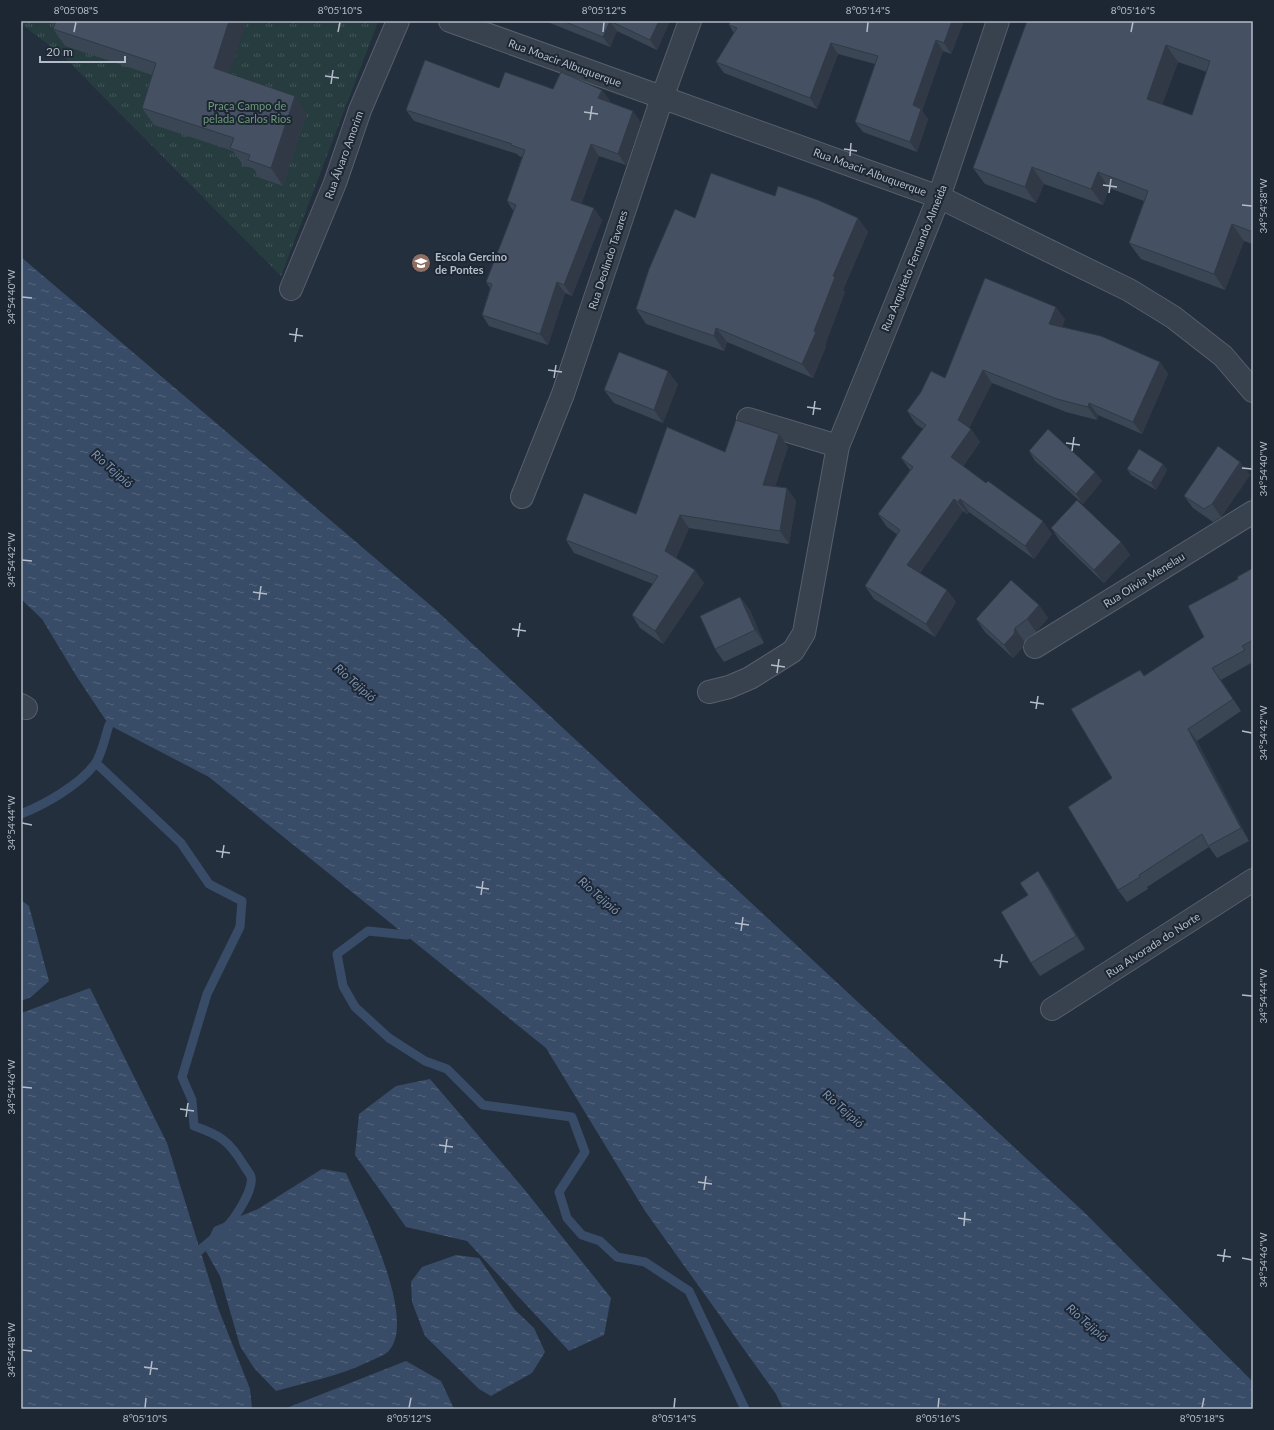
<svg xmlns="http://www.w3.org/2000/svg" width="1274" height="1430" font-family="Lato,sans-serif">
<defs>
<pattern id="grass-tufts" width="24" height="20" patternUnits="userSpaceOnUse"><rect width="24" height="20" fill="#263c3f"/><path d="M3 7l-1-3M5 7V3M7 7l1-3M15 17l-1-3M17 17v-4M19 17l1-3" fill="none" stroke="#435659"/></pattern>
<pattern id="water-ripples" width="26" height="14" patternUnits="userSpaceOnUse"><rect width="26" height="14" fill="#394c67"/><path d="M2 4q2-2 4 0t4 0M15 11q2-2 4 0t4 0" fill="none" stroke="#53647b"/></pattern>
</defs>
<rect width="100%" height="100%" fill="#242f3e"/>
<!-- grass -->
<path fill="url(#grass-tufts)" d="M21 21 378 22 281 276 61 54 21 24Z"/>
<!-- water -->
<path fill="url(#water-ripples)" d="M21 257 436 610 1085 1213 1253 1382V1409H783L776 1394 645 1211 546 1048 209 777 109 725 77 677 42 619 21 599Z
M21 900 29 906 49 981 31 997 21 1001Z
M90 988 167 1143 218 1308 250 1389 252 1408 21 1409V1013Z
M430 1079 524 1189 611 1298 604 1335 569 1351 467 1241 406 1227 355 1155 359 1114 396 1086Z
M322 1169 346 1173C360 1205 423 1328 385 1354 380 1357 374 1359 368 1362 339 1376 307 1382 276 1391L254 1368 240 1346 220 1276 204 1248 214 1227 258 1209Z
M456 1255 479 1258 515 1310 534 1328 545 1352 532 1373 491 1396 479 1389 425 1336 412 1302 411 1282 422 1267Z
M406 1361 441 1381 454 1409H284Z"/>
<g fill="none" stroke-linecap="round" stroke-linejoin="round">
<!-- stream -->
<path stroke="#394c67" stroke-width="9" d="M96 763 181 843 209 884 242 901 240 927 207 994 182 1077 192 1100 194 1126C220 1135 229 1141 243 1164 245 1168 250 1173 251 1177 254 1190 234 1220 225 1228
M21 814C46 804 79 785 95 764 102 754 105 737 109 725
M407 935 368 931 337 954 343 986 355 1007 389 1038 425 1061 447 1069 483 1105 572 1117 585 1152 559 1192 567 1218 582 1235 600 1241 617 1257 645 1262 689 1291 745 1409
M193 1256 214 1238"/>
<!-- minor casing -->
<g stroke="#565f6c" stroke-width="24">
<path id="minor" d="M450 21 939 197 1129 290 1173 317 1223 356 1253 391
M291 289 335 183 360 110 398 21
M748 419 838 446
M522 497 563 394 662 98 690 21
M1035 647 1253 512
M709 692 729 687 750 678 793 651 804 633 838 446 939 197 998 21
M21 705 26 708
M1052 1009 1253 880"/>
</g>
<!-- minor -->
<use href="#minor" stroke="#38414e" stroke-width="22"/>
</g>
<!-- wall -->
<path fill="#3b4654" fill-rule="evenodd" d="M545 21H670L657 50 617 31 610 47Z
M964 21 951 54 943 51 922 111 928 119 917 152 863 132 855 122 875 64 838 54 817 109 724 73 716 62 734 33 729 25Z
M1027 21H1253V244L1244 241 1225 290 1141 259 1129 243 1144 201 1109 188 1103 205 1044 184 1036 203 985 184 973 168ZM1178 62 1207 72 1192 115 1162 105Z
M53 29 230 73 307 113 283 186 260 178 254 169 243 165 233 151 154 125 142 108 152 75 65 46Z
M499 88 602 90 610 101 609 102 641 122 626 165 599 156 581 204 602 220 572 296 565 293 548 345 489 326 482 315 490 288 486 282 514 212 507 201 522 157 519 156 517 154 414 121 406 110Z
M775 196 858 218 868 232 843 290 845 292 825 345 826 346 813 378 727 342 724 351 646 324 636 309 695 218Z
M1065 319 1062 327 1160 362 1168 374 1142 434 1098 415 1097 420 1066 412 992 383 969 428 971 429 980 442 963 466 1052 534 1034 559 969 512 967 514 963 511 920 573 947 590 956 602 935 637 874 599 865 586 898 535 887 527 878 514 910 470 901 458 923 429 916 424 907 411 945 378Z
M678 384 663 423 614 403 604 390Z
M788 447 775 486 787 488 796 501 789 544 689 528 676 558 704 583 663 644 640 628 632 615 653 584 574 553 566 540 636 514 725 452Z
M1029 451 1095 472 1102 481 1083 504 1035 461Z
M1240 462 1250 475 1221 517 1213 522 1193 508 1184 496Z
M1163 464 1167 470 1156 490 1131 475 1127 469Z
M1051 528 1121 542 1130 555 1104 583 1060 541Z
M1253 568V657L1251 658 1253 662 1221 680 1241 711 1197 741 1249 841 1217 858 1209 847 1147 887 1148 889 1127 902 1118 890 1112 778 1144 676 1204 637 1238 579Z
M740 597 750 610 764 643 724 662 715 649Z
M1039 605 1048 618 1036 632 1024 641 1023 647 1013 658 985 632 976 619Z
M1047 884 1085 949 1040 976 1031 963Z"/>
<!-- shaded-wall -->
<path fill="#303945" d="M229 21H247L226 85 214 68Z
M610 21 617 31 610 47 603 37Z
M659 21H670L657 50 650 40Z
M952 21H964L951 54 944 43Z
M936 40 943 51 922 111 928 119 917 152 910 142 913 105Z
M831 43 838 54 817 109 810 98Z
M1166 45 1178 62 1158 116 1147 99Z
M602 90 610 101 606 110 598 98Z
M295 96 307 113 283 186 271 168Z
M633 111 641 122 626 165 618 154Z
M591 144 599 156 579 211 571 200Z
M1032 167 1044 184 1036 203 1025 187Z
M1098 172 1109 188 1103 205 1091 189Z
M594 208 602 220 572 296 564 285Z
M858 218 868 232 843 290 845 292 825 345 826 346 813 378 802 364 814 331 833 276Z
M1232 224 1244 241 1225 290 1214 274Z
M557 282 565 293 548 345 540 334Z
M1056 307 1065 319 1058 336 1049 324Z
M716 328 727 342 724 351 714 336Z
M1160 362 1168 374 1142 434 1133 422Z
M983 370 992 383 967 432 958 420Z
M668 371 678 384 663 423 654 410Z
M1089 403 1098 415 1097 420 1088 407Z
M971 429 980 442 960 469 951 457Z
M779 434 788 447 772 497 763 485Z
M1240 462 1250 475 1221 517 1212 504Z
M1163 464 1167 470 1156 490 1151 483Z
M1095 472 1102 481 1083 504 1076 494Z
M787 488 796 501 789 544 780 531Z
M954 499 963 511 916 578 907 565Z
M960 499 969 512 967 514 958 502Z
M680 515 689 528 674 563 665 551Z
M1043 521 1052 534 1034 559 1025 546Z
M1121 542 1130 555 1104 583 1094 570Z
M695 570 704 583 663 644 655 631Z
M947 590 956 602 935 637 926 624Z
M740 597 750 610 764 643 755 630Z
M1039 605 1048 618 1036 632 1027 619Z
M1015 628 1024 641 1023 647 1013 658 1004 645Z
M1212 668 1221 680 1241 711 1233 699Z
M1188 729 1197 741 1249 841 1241 828Z
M1038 871 1047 884 1085 949 1076 936Z"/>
<!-- building -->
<path fill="#455162" stroke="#303945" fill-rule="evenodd" d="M56 21H229L214 68 295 96 271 168 248 160 250 155 230 148 234 138 142 108 156 63 53 29Z
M563 21H659L650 40 610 21 603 37Z
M730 21H952L944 43 936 40 913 105 921 109 910 142 855 122 878 56 831 43 810 98 716 62 737 28 729 25Z
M1027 21H1253V232L1232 224 1214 274 1129 243 1148 191 1098 172 1091 189 1032 167 1025 187 973 168ZM1166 45 1210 61 1192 115 1147 99Z
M425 60 499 88 505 72 553 89 561 72 602 90 598 98 633 111 618 154 591 144 571 200 594 208 564 285 557 282 540 334 482 315 492 284 486 282 516 205 507 201 525 150 511 145 512 144 406 110Z
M711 173 775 196 778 186 818 200 858 218 833 276 835 277 814 331 816 332 802 364 716 328 714 336 636 309 649 269 675 209 695 218Z
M985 278 1056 307 1049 324 1101 336 1160 362 1133 422 1089 403 1088 407 1057 399 983 370 958 420 971 429 951 457 986 483 988 481 1043 521 1025 546 960 499 958 502 954 499 907 565 947 590 926 624 865 586 900 530 878 514 913 467 901 458 926 425 907 411 921 392 931 371 945 378Z
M619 352 668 371 654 410 604 390Z
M736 420 779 434 763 485 787 488 780 531 680 515 665 551 695 570 655 631 632 615 658 576 566 540 584 493 636 514 667 427 725 452Z
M1048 429 1095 472 1076 494 1029 451Z
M1218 446 1240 462 1212 504 1204 509 1184 496Z
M1139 449 1163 464 1151 483 1127 469Z
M1077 500 1121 542 1094 570 1051 528Z
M1253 568V640L1242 646 1245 650 1212 668 1233 699 1188 729 1241 828 1208 846 1202 834 1139 875 1140 877 1118 890 1068 807 1112 778 1071 709 1140 670 1144 676 1204 637 1188 606 1238 579 1237 577Z
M1011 580 1039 605 1027 619 1015 628 1014 634 1004 645 976 619Z
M740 597 755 630 715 649 700 616Z
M1038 871 1076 936 1031 963 1001 912 1028 895 1020 883Z"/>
<!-- ticks -->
<path fill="none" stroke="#b4bcc9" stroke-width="1.5" d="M74 32 76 22M338 32 340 22M603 32 604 22M867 32 868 22M1131 32 1133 22M325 76 339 78M331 84 333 70M584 112 598 114M590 120 592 106M844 149 857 151M850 156 851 143M1103 185 1117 187M1109 193 1111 179M1242 205 1252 206M22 297 32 298M289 334 303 336M295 342 297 328M548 370 562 372M554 378 556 365M807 407 821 409M813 415 815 401M1066 443 1080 445M1072 451 1074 437M1242 468 1252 469M22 560 32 561M253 592 267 594M259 600 261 586M512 629 526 631M518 637 520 623M771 665 785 667M777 673 779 659M1030 702 1044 704M1036 709 1038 696M1242 731 1252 733M22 823 32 825M216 851 230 853M222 858 224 845M476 887 489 889M481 895 483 881M735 923 749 925M741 931 743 917M994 960 1008 962M1000 968 1002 954M1242 995 1252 996M22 1087 32 1088M180 1109 194 1111M186 1117 188 1103M439 1145 453 1147M445 1153 447 1139M698 1182 712 1184M704 1190 706 1176M958 1218 971 1220M964 1226 965 1212M1217 1255 1231 1257M1242 1258 1252 1260M1223 1262 1225 1249M22 1350 32 1351M144 1367 158 1369M150 1375 152 1361M145 1408 146 1398M409 1408 411 1398M674 1408 675 1398M938 1408 939 1398M1202 1408 1204 1398"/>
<!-- icons -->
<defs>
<g id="school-disc" transform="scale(1)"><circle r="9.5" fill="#8d6e63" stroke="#1d2633"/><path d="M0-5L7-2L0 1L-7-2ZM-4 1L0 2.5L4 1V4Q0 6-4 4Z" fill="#fff"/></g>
</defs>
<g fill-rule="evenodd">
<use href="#school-disc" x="421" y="263"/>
</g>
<g text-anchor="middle" stroke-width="4" stroke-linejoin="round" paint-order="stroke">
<!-- street labels -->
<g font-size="11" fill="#b4bcc9" stroke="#1d2633">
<text transform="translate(565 63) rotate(20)" y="4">Rua Moacir Albuquerque</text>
<text transform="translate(344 155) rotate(-70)" y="4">Rua Álvaro Amorim</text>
<text transform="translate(870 172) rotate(20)" y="4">Rua Moacir Albuquerque</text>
<text transform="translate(914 258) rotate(-68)" y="4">Rua Arquiteto Fernando Almeida</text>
<text transform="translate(608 260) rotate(-72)" y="4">Rua Deolindo Tavares</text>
<text transform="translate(1144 580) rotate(-32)" y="4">Rua Olivia Menelau</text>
<text transform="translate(1153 945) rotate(-33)" y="4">Rua Alvorada do Norte</text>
</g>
<!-- park labels -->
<g font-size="11" fill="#6b9a76" stroke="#1d2633">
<text x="247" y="110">Praça Campo de<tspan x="247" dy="13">pelada Carlos Rios</tspan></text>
</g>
<!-- poi labels -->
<g font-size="11" font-weight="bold" fill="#b4bcc9" stroke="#1d2633" text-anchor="start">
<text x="435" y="261">Escola Gercino<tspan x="435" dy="13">de Pontes</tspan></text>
</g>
<!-- water labels -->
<g font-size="12" font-style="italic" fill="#7c92b1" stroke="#1d2633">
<text transform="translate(112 469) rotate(41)" y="4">Rio Tejipió</text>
<text transform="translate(355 683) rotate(41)" y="4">Rio Tejipió</text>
<text transform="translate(599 896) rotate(41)" y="4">Rio Tejipió</text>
<text transform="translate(843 1109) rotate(41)" y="4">Rio Tejipió</text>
<text transform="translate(1087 1323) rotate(41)" y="4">Rio Tejipió</text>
</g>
</g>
<!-- border -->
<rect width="1274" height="1430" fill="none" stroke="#1d2633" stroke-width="44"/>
<!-- scale -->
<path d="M40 56v6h85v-6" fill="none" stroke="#b4bcc9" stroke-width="2"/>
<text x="46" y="56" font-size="12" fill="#b4bcc9" stroke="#1d2633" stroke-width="3" paint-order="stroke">20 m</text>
<rect x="22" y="22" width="1230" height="1386" fill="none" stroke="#b4bcc9" stroke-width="1.5"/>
<g font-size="10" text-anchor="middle" fill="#b4bcc9">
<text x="76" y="14">8°05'08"S</text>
<text x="340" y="14">8°05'10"S</text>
<text x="604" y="14">8°05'12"S</text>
<text x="868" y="14">8°05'14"S</text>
<text x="1133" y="14">8°05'16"S</text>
<text transform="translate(1263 206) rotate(-90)" y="4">34°54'38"W</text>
<text transform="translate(11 297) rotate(-90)" y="4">34°54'40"W</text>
<text transform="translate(1263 469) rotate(-90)" y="4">34°54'40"W</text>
<text transform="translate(11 560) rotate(-90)" y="4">34°54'42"W</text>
<text transform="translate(1263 733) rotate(-90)" y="4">34°54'42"W</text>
<text transform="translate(11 823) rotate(-90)" y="4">34°54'44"W</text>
<text transform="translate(1263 996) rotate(-90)" y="4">34°54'44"W</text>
<text transform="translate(11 1087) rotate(-90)" y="4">34°54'46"W</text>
<text transform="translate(1263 1260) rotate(-90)" y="4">34°54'46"W</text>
<text transform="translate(11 1350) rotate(-90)" y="4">34°54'48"W</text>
<text x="145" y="1422">8°05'10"S</text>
<text x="409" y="1422">8°05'12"S</text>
<text x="674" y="1422">8°05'14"S</text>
<text x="938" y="1422">8°05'16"S</text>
<text x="1202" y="1422">8°05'18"S</text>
</g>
</svg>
